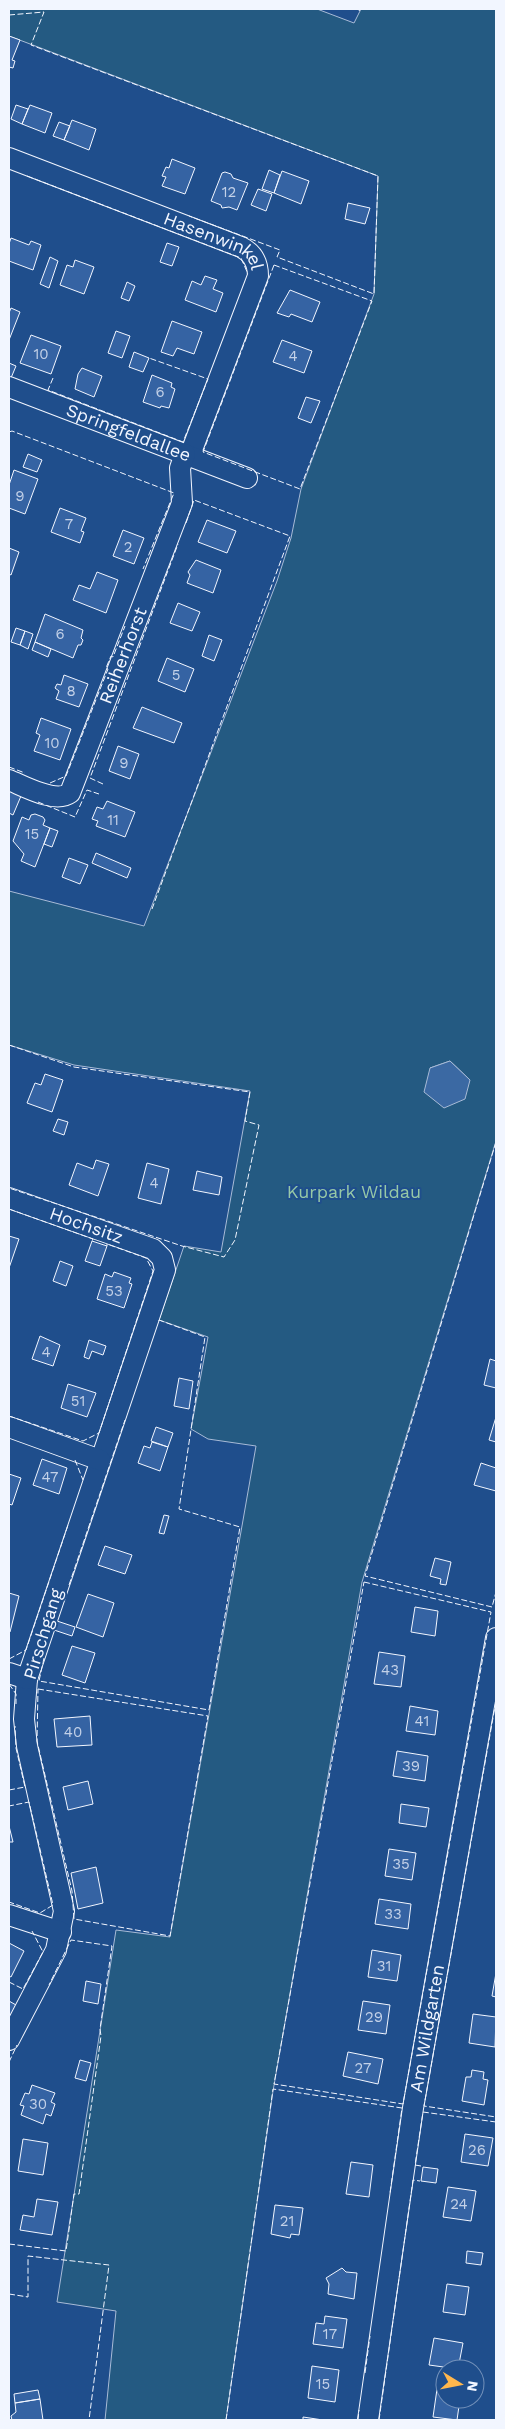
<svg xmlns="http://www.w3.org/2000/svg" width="505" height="2429" font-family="'Work Sans',sans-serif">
<rect width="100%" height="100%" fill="#1f4e8c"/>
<!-- green -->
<path fill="#245a82" stroke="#a8bbd7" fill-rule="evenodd" d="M9 9H317L354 23 361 9H496V1141L362 1582 273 2091 226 2420H105L116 2311 57 2302 116 1930 170 1937 256 1446 208 1439 191 1429 208 1337 159 1320 184 1246 221 1252 250 1091 74 1065 9 1045V891L144 926 277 581 291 538 301 489 374 294 378 176 9 36ZM450 1061 470 1080 430 1068Z"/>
<!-- water -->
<path fill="#3b69a3" stroke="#a8bbd7" d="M450 1061 470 1080 465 1099 444 1108 424 1092 430 1068Z"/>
<!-- building -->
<path fill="#3563a3" stroke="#f2f6ff" d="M9 36 20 40 12 60 15 61 13 68 9 67Z
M16 105 28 109 22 124 11 119Z
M30 105 52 113 45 133 22 124Z
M72 120 96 129 89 150 64 140Z
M59 122 70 126 64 140 53 136Z
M172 159 195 168 185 194 162 186 166 177 162 176 166 167 169 168Z
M269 170 280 175 274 193 262 189Z
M282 171 309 181 301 204 274 193Z
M225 172 231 174 233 178 248 183 237 210 229 207 222 208 221 205 211 201 222 173Z
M258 189 272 194 266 211 251 205Z
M348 203 370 208 365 224 345 219Z
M11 238 29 245 31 241 41 245 33 270 9 261V244Z
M167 243 179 247 172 266 160 262Z
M50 257 58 261 49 288 40 284Z
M75 260 94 267 84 294 60 285 67 265 73 267Z
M205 276 217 280 213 289 223 293 216 312 185 300 192 281 201 285Z
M127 282 135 286 129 301 121 298Z
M290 290 320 302 312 322 291 314 289 317 277 313Z
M11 308 20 312 9 340V313Z
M172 321 202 332 194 354 177 348 173 356 161 352Z
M116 331 130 336 122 358 108 353Z
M31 335 61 346 51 374 20 363Z
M282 340 312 351 304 373 273 362Z
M134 352 149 358 143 372 129 367Z
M9 363 16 366 11 378 9 377Z
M82 368 102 376 94 397 75 389 78 374Z
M152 375 172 383 171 387 175 389 169 408 161 406 160 408 143 402Z
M306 397 320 401 311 423 298 418Z
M28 454 42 460 37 472 23 467Z
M14 470 38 479 25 514 9 508V485Z
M60 508 86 518 81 531 84 532 80 543 51 532Z
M207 520 236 531 227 553 198 542Z
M123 530 144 538 134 564 113 556Z
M9 548 19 552 11 575 9 574Z
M196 560 221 570 213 593 187 583 190 575 188 572Z
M97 572 118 580 106 613 73 600 79 585 90 589Z
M178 603 200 612 192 631 170 623Z
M45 614 83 630 81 638 83 640 81 645H78L73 658 35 642Z
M16 628 25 631 20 645 11 642Z
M25 631 33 634 28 649 20 645Z
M209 635 222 640 214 661 202 656Z
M35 642 51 649 48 657 32 650Z
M167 658 194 669 185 692 158 681Z
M64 675 88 684 79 707 56 699 59 691 55 688 57 684 61 685Z
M142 707 182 723 174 743 133 728Z
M41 718 71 729 60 760 34 751 40 735 36 733Z
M118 746 139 754 130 779 109 771Z
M9 790 21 796 13 815 9 813Z
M107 801 135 812 125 837 96 826 98 821 92 819 97 807 103 809Z
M35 814 43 817 45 820 43 825 50 828 35 867 21 861 24 854 13 841 22 817 29 820 31 815Z
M50 828 58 831 52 847 44 844Z
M96 853 131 868 127 878 92 863Z
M69 858 88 865 80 884 62 877Z
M45 1074 63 1080 52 1112 27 1103 35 1083 41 1085Z
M58 1119 68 1122 64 1135 53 1131Z
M96 1160 109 1164 98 1196 69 1185 77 1163 93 1169Z
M147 1163 169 1169 161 1204 138 1198Z
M197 1171 222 1177 219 1195 193 1190Z
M9 1236 19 1239 9 1268Z
M92 1241 107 1246 100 1266 85 1261Z
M60 1261 73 1266 66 1286 53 1281Z
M114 1272 131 1278 129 1283 132 1284 124 1308 97 1299 105 1274 112 1277Z
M40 1336 60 1345 53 1366 32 1359Z
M89 1340 106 1346 103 1355 92 1351 89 1359 84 1357Z
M490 1359 496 1361V1388L484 1385Z
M179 1378 193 1381 189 1409 174 1406Z
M68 1384 96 1393 87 1417 61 1408Z
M496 1417V1442L489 1440Z
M156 1427 173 1433 168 1447 151 1441Z
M152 1442 168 1447 160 1471 138 1463 144 1446 150 1448Z
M42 1459 67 1468 59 1494 33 1485Z
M481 1463 496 1468V1491L474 1485Z
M9 1474 21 1478 12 1505 9 1504Z
M164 1515 169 1516 164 1534 159 1533Z
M105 1546 132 1555 125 1574 98 1565Z
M435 1558 451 1562 446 1585 440 1584 441 1579 430 1576Z
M9 1593 19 1596 10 1632H9Z
M88 1594 114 1603 103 1637 76 1627Z
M415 1607 438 1611 435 1636 411 1632Z
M57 1621 75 1627 72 1636 54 1630Z
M72 1646 95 1653 85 1683 62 1675Z
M379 1652 405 1656 401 1687 374 1684Z
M410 1706 438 1711 435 1735 406 1731Z
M90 1716 92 1745 57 1747 54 1719Z
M397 1751 428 1756 425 1781 393 1776Z
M88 1781 93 1804 68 1810 63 1787Z
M401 1804 429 1808 426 1827 399 1823Z
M9 1826 13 1842H9Z
M389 1849 416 1853 412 1880 385 1876Z
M96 1867 103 1903 78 1909 71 1873Z
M379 1899 411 1904 408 1929 375 1924Z
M9 1943 24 1951 11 1977 9 1976Z
M372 1950 401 1955 397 1981 368 1977Z
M496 1973V1997L492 1996Z
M86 1981 101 1984 98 2004 83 2001Z
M9 2001 16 2005 9 2018Z
M363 2001 390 2005 386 2034 358 2030Z
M473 2014 496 2017 495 2047 469 2043Z
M348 2052 383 2059 378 2084 343 2076Z
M80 2060 91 2063 86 2081 75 2078Z
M472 2070 484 2072 483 2079 488 2080 484 2105 462 2101 466 2077H471Z
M32 2085 55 2093 51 2102 55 2104 51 2116 46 2114 43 2124 21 2115 24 2106 20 2105 25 2093 29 2094Z
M465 2134 493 2138 488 2166 461 2162Z
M23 2139 48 2143 43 2175 18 2171Z
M351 2162 373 2165 369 2197 346 2194Z
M423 2167 438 2169 436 2183 421 2181Z
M448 2187 476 2191 471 2221 443 2217Z
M37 2199 58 2202 52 2235 20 2230 23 2215 34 2217Z
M275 2205 303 2208 299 2235 291 2234 290 2238 271 2234Z
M467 2251 483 2253 481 2265 466 2263Z
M342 2268 346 2272 357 2273 354 2299 328 2294 329 2284 326 2278Z
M447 2284 469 2287 465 2315 443 2312Z
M325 2316 347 2319 343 2348 313 2344 316 2323 324 2324Z
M434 2338 463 2343 458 2369 429 2365Z
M312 2366 339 2370 335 2402 308 2398Z
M437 2389 445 2390V2399H460L457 2420 433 2417Z
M38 2390 40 2399 15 2403 14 2394Z
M40 2399 43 2420H12L11 2416 16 2412 15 2403Z
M303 2417 323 2420H303Z"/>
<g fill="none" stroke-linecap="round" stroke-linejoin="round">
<!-- minor casing -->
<g stroke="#f2f6ff" stroke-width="22">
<g id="minor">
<path id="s1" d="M9 158 241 247C253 253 258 263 258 276L190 455"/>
<path id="s2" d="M9 387 247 478"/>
<path id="s3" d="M9 780C24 786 55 804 70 793L182 503 180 468 185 454"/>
<path id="s4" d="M9 1198 153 1249 162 1258 165 1270 27 1679 24 1719 27 1746 64 1911 56 1950 9 2040"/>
<path d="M9 1427 100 1460"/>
<path d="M9 1673 27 1679"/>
<path d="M9 1915 61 1932"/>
<path id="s5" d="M368 2420 413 2108 496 1638"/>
</g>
</g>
<!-- minor -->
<use href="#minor" stroke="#1f4e8c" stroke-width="20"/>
<!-- fence -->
<path stroke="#f2f6ff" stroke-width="1" stroke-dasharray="6 2.5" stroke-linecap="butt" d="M359 11 360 9
M9 15 44 12 31 45 378 176 374 294 277 257 280 250 189 216
M27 176 241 258 248 274
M274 265 372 301 300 489 203 452Z
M53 378 48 390 183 442 208 379 149 358
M9 432 12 431 174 493 143 569
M9 767 25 773
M50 783 66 776 108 669 106 668 111 656 113 657 125 626
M103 784 90 778 178 544
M38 802 75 817 87 790 99 794
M152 909 290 536 194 500 186 523
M9 1045 74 1067 250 1092 245 1121 259 1125 235 1240 224 1257 182 1246 9 1188
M496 1142 365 1576 492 1607 496 1592
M9 1209 93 1239 92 1241
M9 1416 83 1441 99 1433 153 1271 146 1258 107 1244V1246
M75 1460 83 1480
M364 1582 491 1612 403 2104 274 2084Z
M69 1585 125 1420
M44 1658 39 1681 209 1710 240 1527 179 1509 205 1337 159 1320 158 1323
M9 1659 26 1650 68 1525
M9 1684 16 1694V1704
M38 1689 208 1716 170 1936 74 1919 72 1891 37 1741Z
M496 1701 424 2106 496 2117
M9 1790 25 1787 16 1748 15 1726
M9 1805V1806L29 1802 53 1905 40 1913 9 1902
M9 1982 23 1989 43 1952 32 1931
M9 2062 17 2045
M421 2166 415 2165 423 2112 496 2122
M9 2244 66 2251 74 2194H79L101 2036 100 2029 112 1946 71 1940 49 1985
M9 2294 28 2297V2256L109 2265 89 2420
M365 2373 370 2336
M226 2420 273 2089 402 2108 390 2193
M358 2420 359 2410
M379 2420 413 2180 420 2181"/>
</g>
<g text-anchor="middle" stroke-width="4" stroke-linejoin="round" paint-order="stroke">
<!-- number labels -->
<g font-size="15" fill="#c3d1e8">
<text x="229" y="197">12</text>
<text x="41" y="359">10</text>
<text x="293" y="361">4</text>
<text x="160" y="397">6</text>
<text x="20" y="501">9</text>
<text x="69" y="529">7</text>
<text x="128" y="552">2</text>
<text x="60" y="639">6</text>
<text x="176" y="680">5</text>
<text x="71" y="696">8</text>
<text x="52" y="748">10</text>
<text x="124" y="768">9</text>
<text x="113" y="825">11</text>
<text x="32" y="839">15</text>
<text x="154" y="1188">4</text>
<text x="114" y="1296">53</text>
<text x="46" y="1357">4</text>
<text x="78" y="1406">51</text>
<text x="50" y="1482">47</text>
<text x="390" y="1675">43</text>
<text x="422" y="1726">41</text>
<text x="73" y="1737">40</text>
<text x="411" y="1771">39</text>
<text x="401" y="1869">35</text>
<text x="393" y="1919">33</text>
<text x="384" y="1971">31</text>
<text x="374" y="2022">29</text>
<text x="363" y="2073">27</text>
<text x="38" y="2109">30</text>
<text x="477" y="2155">26</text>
<text x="459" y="2209">24</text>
<text x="287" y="2226">21</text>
<text x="330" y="2339">17</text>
<text x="323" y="2389">15</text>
</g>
<!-- street labels -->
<g font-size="18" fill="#f2f6ff" stroke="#1f4e8c">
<text dy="6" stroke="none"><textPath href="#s1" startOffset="222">Hasenwinkel</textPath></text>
<text dy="6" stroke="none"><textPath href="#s2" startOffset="128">Springfeldallee</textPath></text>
<text dy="6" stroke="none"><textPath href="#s3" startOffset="212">Reiherhorst</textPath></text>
<text dy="6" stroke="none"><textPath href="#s4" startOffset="82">Hochsitz</textPath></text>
<text transform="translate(43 1634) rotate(-73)" y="6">Pirschgang</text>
<text dy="6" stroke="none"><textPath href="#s5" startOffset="396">Am Wildgarten</textPath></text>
</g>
<!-- park labels -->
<g font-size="18" fill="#97c8a6" stroke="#1f4e8c">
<text x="354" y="1198">Kurpark Wildau</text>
</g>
</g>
<!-- border -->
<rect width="505" height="2429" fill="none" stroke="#f2f6ff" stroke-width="20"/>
<!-- north arrow -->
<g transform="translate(460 2384) rotate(100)"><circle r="24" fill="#1f4e8c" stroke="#7391ba"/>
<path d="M0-4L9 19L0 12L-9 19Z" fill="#ffb74d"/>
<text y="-8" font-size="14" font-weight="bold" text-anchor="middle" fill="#f2f6ff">N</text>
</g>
</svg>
